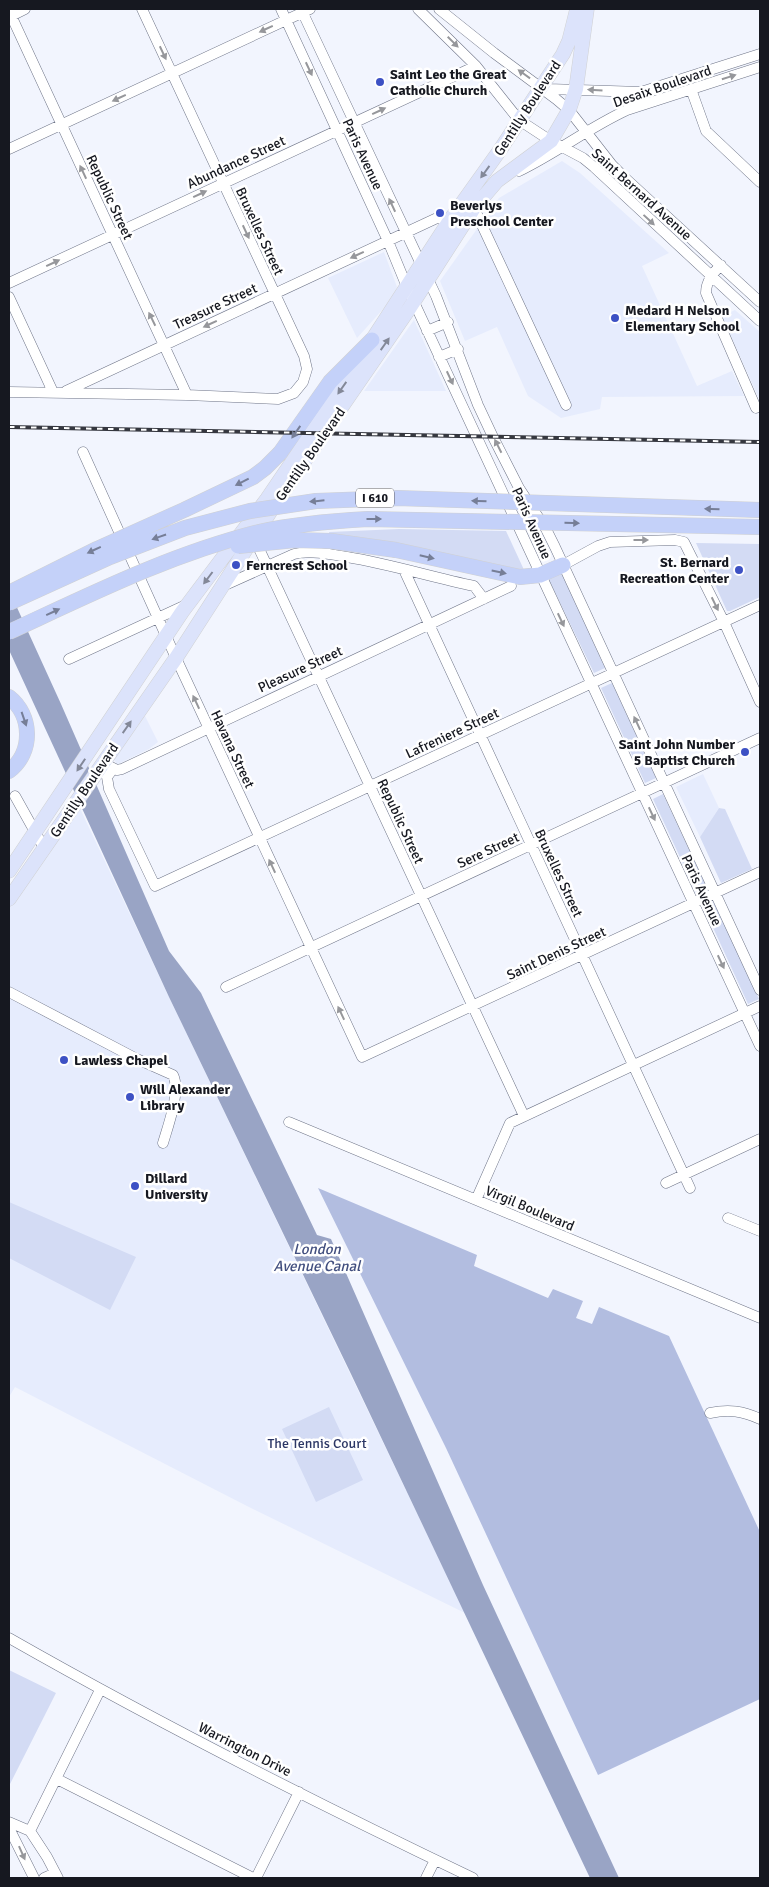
<svg xmlns="http://www.w3.org/2000/svg" width="769" height="1887" font-family="Signika,sans-serif">
<rect width="100%" height="100%" fill="#f2f5fe"/>
<!-- built -->
<path fill="#e6ecfd" d="M562 161 580 173 669 253 642 266 697 386 732 371 744 396 602 397 600 409 561 418 528 396 497 327 465 341 440 281 499 198Z
M384 252 397 287 396 290 385 307 357 338 328 278Z
M735 310 760 332V401L722 316Z
M414 320 446 391H364Z
M145 716 158 742 149 749 118 764 116 763 114 759Z
M703 774 719 808 700 837 676 787Z
M76 800 169 997 465 1613 245 1505 15 1387 9 1397V899Z"/>
<!-- green -->
<path fill="#d3dbf4" d="M399 529 506 531 525 572 330 536 329 532Z
M696 543 760 544V597L730 611H727Z
M561 572 605 668 594 673 548 578Z
M612 683 656 778 645 783 601 688Z
M663 794 707 888 697 894 653 799Z
M719 808 725 809 752 869 721 883 700 837Z
M714 903 759 999 748 1004 704 908Z
M9 1202 136 1257 110 1310 9 1258Z
M329 1407 363 1480 316 1502 282 1429Z
M9 1670 56 1693 9 1786Z"/>
<!-- forest -->
<path fill="#b2bde0" d="M318 1188 477 1255 474 1266 548 1298 553 1289 583 1301 576 1318 592 1324 599 1307 669 1336 760 1532V1699L598 1775 446 1448Z"/>
<!-- water -->
<path fill="#99a4c5" d="M9 590 61 704 169 951 201 993 317 1235 331 1239 483 1585 619 1878H590L351 1374 169 997 9 650Z"/>
<g fill="none" stroke-linecap="round" stroke-linejoin="round">
<!-- minor casing -->
<g stroke="#6f7588" stroke-width="11">
<path id="minor" d="M281 9 388 241 407 287 760 1046
M301 9 436 296 478 405 493 437 519 488 546 529 555 547 760 990
M418 9 476 66 519 120 551 141 583 158 594 167 760 321
M439 9 494 53 556 99 569 110 612 165 625 178 760 302
M9 11 187 395
M9 17 25 9
M542 88 548 89 641 92 760 54
M691 89 706 131 760 182
M9 149 310 9
M519 171C556 153 590 127 627 110L760 67
M474 208 566 405
M721 265C713 273 706 281 706 293L756 408
M9 283 476 66
M9 297 53 392
M427 331 448 322
M439 357 458 349
M66 391 437 218 450 220 455 222
M9 392 187 395 278 399 294 393 303 382 307 369 304 356 142 9
M83 452 176 658 362 1057 760 872
M255 540 524 1116
M563 565 598 546 610 542 675 540 684 542 724 622 760 702
M404 570 690 1188
M223 586 294 554C310 550 330 554 347 557 390 564 431 577 474 586L484 599
M69 659 188 604
M109 766 117 770 122 769 511 586
M113 769 107 777 109 789 155 886 760 605
M15 796 44 848
M226 987 760 738
M9 992 137 1059 173 1075C181 1091 168 1126 163 1143
M289 1122 760 1318
M666 1183 760 1139
M476 1200 510 1123 760 1006
M728 1218 760 1231
M710 1413C729 1409 743 1411 760 1419
M9 1638C160 1724 316 1803 473 1878
M57 1779 253 1878
M9 1822 30 1831
M9 1828 34 1878
M30 1831 100 1690
M30 1831 47 1857 58 1878
M44 1878 55 1873
M256 1878 299 1792
M426 1878 435 1860"/>
</g>
<!-- major casing -->
<g stroke="#d0d1d2" stroke-width="15">
<path id="major" d="M9 871 182 612 267 499 367 352 372 340 450 220 500 150 563 54 569 41 577 9
M9 899 176 658 279 498 409 309 474 208 497 181 551 141 569 110 576 89 587 9"/>
</g>
<!-- highway casing -->
<g stroke="#d0d1d2" stroke-width="16">
<path id="highway" d="M280 453 330 382 372 340
M396 550 520 577 540 575 563 565
M9 697C32 715 34 752 9 771"/>
</g>
<!-- minor -->
<use href="#minor" stroke="#fff" stroke-width="10"/>
<!-- major -->
<use href="#major" stroke="#dce3fb" stroke-width="14"/>
<!-- highway -->
<use href="#highway" stroke="#c4d1f9" stroke-width="15"/>
<!-- rail casing -->
<g stroke="#35373f" stroke-width="4">
<path id="rail" d="M9 427 760 442"/>
</g>
<!-- rail -->
<use href="#rail" stroke="#fff" stroke-width="2" stroke-dasharray="5.5" stroke-linecap="butt"/>
<!-- highway-bridge casing -->
<g stroke="#d0d1d2" stroke-width="16" stroke-linecap="butt">
<path id="highway-bridge" d="M238 546 295 540 331 541 396 550
M9 593 97 549 184 510 253 477 265 468 280 453
M9 603 110 557 185 528 250 511 316 501 397 498 760 510
M9 632C91 594 171 554 259 532 295 524 332 521 368 519L760 527"/>
</g>
<!-- highway-bridge -->
<use href="#highway-bridge" stroke="#c4d1f9" stroke-width="15"/>
</g>
<!-- one-way arrows -->
<defs><path id="oneway-solid" d="M-6-.8H1V-3.2L6.5 0L1 3.2V.8H-6Z" transform="scale(1.25)"/></defs>
<g fill="#96979b">
<use href="#oneway-solid" transform="translate(266 29) rotate(155)"/>
<use href="#oneway-solid" transform="translate(453 42) rotate(45)"/>
<use href="#oneway-solid" transform="translate(163 53) rotate(65)"/>
<use href="#oneway-solid" transform="translate(309 69) rotate(65)"/>
<use href="#oneway-solid" transform="translate(524 74) rotate(-144)"/>
<use href="#oneway-solid" transform="translate(729 77) rotate(-18)"/>
<use href="#oneway-solid" transform="translate(595 90) rotate(-177)"/>
<use href="#oneway-solid" transform="translate(119 98) rotate(155)"/>
<use href="#oneway-solid" transform="translate(379 111) rotate(-25)"/>
<use href="#oneway-solid" transform="translate(83 172) rotate(-115)"/>
<use href="#oneway-solid" transform="translate(200 194) rotate(-25)"/>
<use href="#oneway-solid" transform="translate(392 205) rotate(-115)"/>
<use href="#oneway-solid" transform="translate(649 220) rotate(43)"/>
<use href="#oneway-solid" transform="translate(246 232) rotate(65)"/>
<use href="#oneway-solid" transform="translate(357 255) rotate(155)"/>
<use href="#oneway-solid" transform="translate(53 263) rotate(-25)"/>
<use href="#oneway-solid" transform="translate(152 319) rotate(-116)"/>
<use href="#oneway-solid" transform="translate(210 324) rotate(155)"/>
<use href="#oneway-solid" transform="translate(450 378) rotate(65)"/>
<use href="#oneway-solid" transform="translate(498 446) rotate(-117)"/>
<use href="#oneway-solid" transform="translate(641 540)"/>
<use href="#oneway-solid" transform="translate(715 604) rotate(64)"/>
<use href="#oneway-solid" transform="translate(561 620) rotate(65)"/>
<use href="#oneway-solid" transform="translate(196 702) rotate(-115)"/>
<use href="#oneway-solid" transform="translate(637 723) rotate(-115)"/>
<use href="#oneway-solid" transform="translate(652 814) rotate(65)"/>
<use href="#oneway-solid" transform="translate(272 866) rotate(-115)"/>
<use href="#oneway-solid" transform="translate(721 962) rotate(65)"/>
<use href="#oneway-solid" transform="translate(341 1013) rotate(-115)"/>
<use href="#oneway-solid" transform="translate(22 1853) rotate(66)"/>
</g>
<g fill="#838898">
<use href="#oneway-solid" transform="translate(485 172) rotate(126)"/>
<use href="#oneway-solid" transform="translate(385 344) rotate(-55)"/>
<use href="#oneway-solid" transform="translate(342 388) rotate(125)"/>
<use href="#oneway-solid" transform="translate(208 578) rotate(127)"/>
<use href="#oneway-solid" transform="translate(127 727) rotate(-55)"/>
<use href="#oneway-solid" transform="translate(81 765) rotate(124)"/>
</g>
<g fill="#767e97">
<use href="#oneway-solid" transform="translate(296 432) rotate(125)"/>
<use href="#oneway-solid" transform="translate(242 482) rotate(153)"/>
<use href="#oneway-solid" transform="translate(317 501) rotate(174)"/>
<use href="#oneway-solid" transform="translate(479 501) rotate(-178)"/>
<use href="#oneway-solid" transform="translate(712 509) rotate(-178)"/>
<use href="#oneway-solid" transform="translate(374 519)"/>
<use href="#oneway-solid" transform="translate(572 523) rotate(1)"/>
<use href="#oneway-solid" transform="translate(159 537) rotate(161)"/>
<use href="#oneway-solid" transform="translate(94 550) rotate(155)"/>
<use href="#oneway-solid" transform="translate(427 557) rotate(13)"/>
<use href="#oneway-solid" transform="translate(499 572) rotate(12)"/>
<use href="#oneway-solid" transform="translate(53 612) rotate(-25)"/>
<use href="#oneway-solid" transform="translate(24 719) rotate(71)"/>
</g>
<!-- markers -->
<g fill="#3d51c4" stroke="#fff" stroke-width="2">
<circle cx="380" cy="82" r="5"/>
<circle cx="440" cy="213" r="5"/>
<circle cx="615" cy="318" r="5"/>
<circle cx="236" cy="565" r="5"/>
<circle cx="739" cy="570" r="5"/>
<circle cx="745" cy="752" r="5"/>
<circle cx="64" cy="1060" r="5"/>
<circle cx="130" cy="1097" r="5"/>
<circle cx="135" cy="1186" r="5"/>
</g>
<g text-anchor="middle" stroke-width="5" stroke-linejoin="round" paint-order="stroke">
<!-- shield labels -->
<rect fill="#fff" stroke="#5c5d63" stroke-width="1" x="356" y="488.5" width="38" height="19" rx="4"/>
<g font-size="12" font-weight="bold" fill="#161820">
<text x="375" y="502">I 610</text>
</g>
<!-- poi labels -->
<g font-size="14" font-weight="bold" fill="#161820" stroke="#fff" text-anchor="start">
<text x="390" y="79">Saint Leo the Great<tspan x="390" dy="16">Catholic Church</tspan></text>
<text x="450" y="210">Beverlys<tspan x="450" dy="16">Preschool Center</tspan></text>
<text x="625" y="315">Medard H Nelson<tspan x="625" dy="16">Elementary School</tspan></text>
<text x="729" y="567" text-anchor="end">St. Bernard<tspan x="729" dy="16">Recreation Center</tspan></text>
<text x="246" y="570">Ferncrest School</text>
<text x="735" y="749" text-anchor="end">Saint John Number<tspan x="735" dy="16">5 Baptist Church</tspan></text>
<text x="74" y="1065">Lawless Chapel</text>
<text x="140" y="1094">Will Alexander<tspan x="140" dy="16">Library</tspan></text>
<text x="145" y="1183">Dillard<tspan x="145" dy="16">University</tspan></text>
</g>
<!-- street labels -->
<g font-size="14" fill="#161820" stroke="#fff">
<text transform="translate(662 86) rotate(-19)" y="5">Desaix Boulevard</text>
<text transform="translate(527 108) rotate(-57)" y="5">Gentilly Boulevard</text>
<text transform="translate(363 154) rotate(65)" y="5">Paris Avenue</text>
<text transform="translate(236 162) rotate(-25)" y="5">Abundance Street</text>
<text transform="translate(642 194) rotate(42)" y="5">Saint Bernard Avenue</text>
<text transform="translate(110 197) rotate(65)" y="5">Republic Street</text>
<text transform="translate(260 231) rotate(65)" y="5">Bruxelles Street</text>
<text transform="translate(215 306) rotate(-25)" y="5">Treasure Street</text>
<text transform="translate(310 454) rotate(-55)" y="5">Gentilly Boulevard</text>
<text transform="translate(532 523) rotate(66)" y="5">Paris Avenue</text>
<text transform="translate(300 669) rotate(-25)" y="5">Pleasure Street</text>
<text transform="translate(452 733) rotate(-25)" y="5">Lafreniere Street</text>
<text transform="translate(233 749) rotate(65)" y="5">Havana Street</text>
<text transform="translate(84 790) rotate(-56)" y="5">Gentilly Boulevard</text>
<text transform="translate(401 821) rotate(65)" y="5">Republic Street</text>
<text transform="translate(488 850) rotate(-25)" y="5">Sere Street</text>
<text transform="translate(559 873) rotate(65)" y="5">Bruxelles Street</text>
<text transform="translate(702 890) rotate(65)" y="5">Paris Avenue</text>
<text transform="translate(556 953) rotate(-25)" y="5">Saint Denis Street</text>
<text transform="translate(530 1208) rotate(23)" y="5">Virgil Boulevard</text>
<text transform="translate(245 1749) rotate(27)" y="5">Warrington Drive</text>
</g>
<!-- park labels -->
<g font-size="14" fill="#2c3765" stroke="#fff">
<text x="317" y="1448">The Tennis Court</text>
</g>
<!-- water labels -->
<g font-size="15" font-style="italic" fill="#424f7f" stroke="#fff">
<text x="317" y="1254">London<tspan x="317" dy="17">Avenue Canal</tspan></text>
</g>
</g>
<!-- border -->
<rect width="769" height="1887" fill="none" stroke="#161820" stroke-width="20"/>
</svg>
